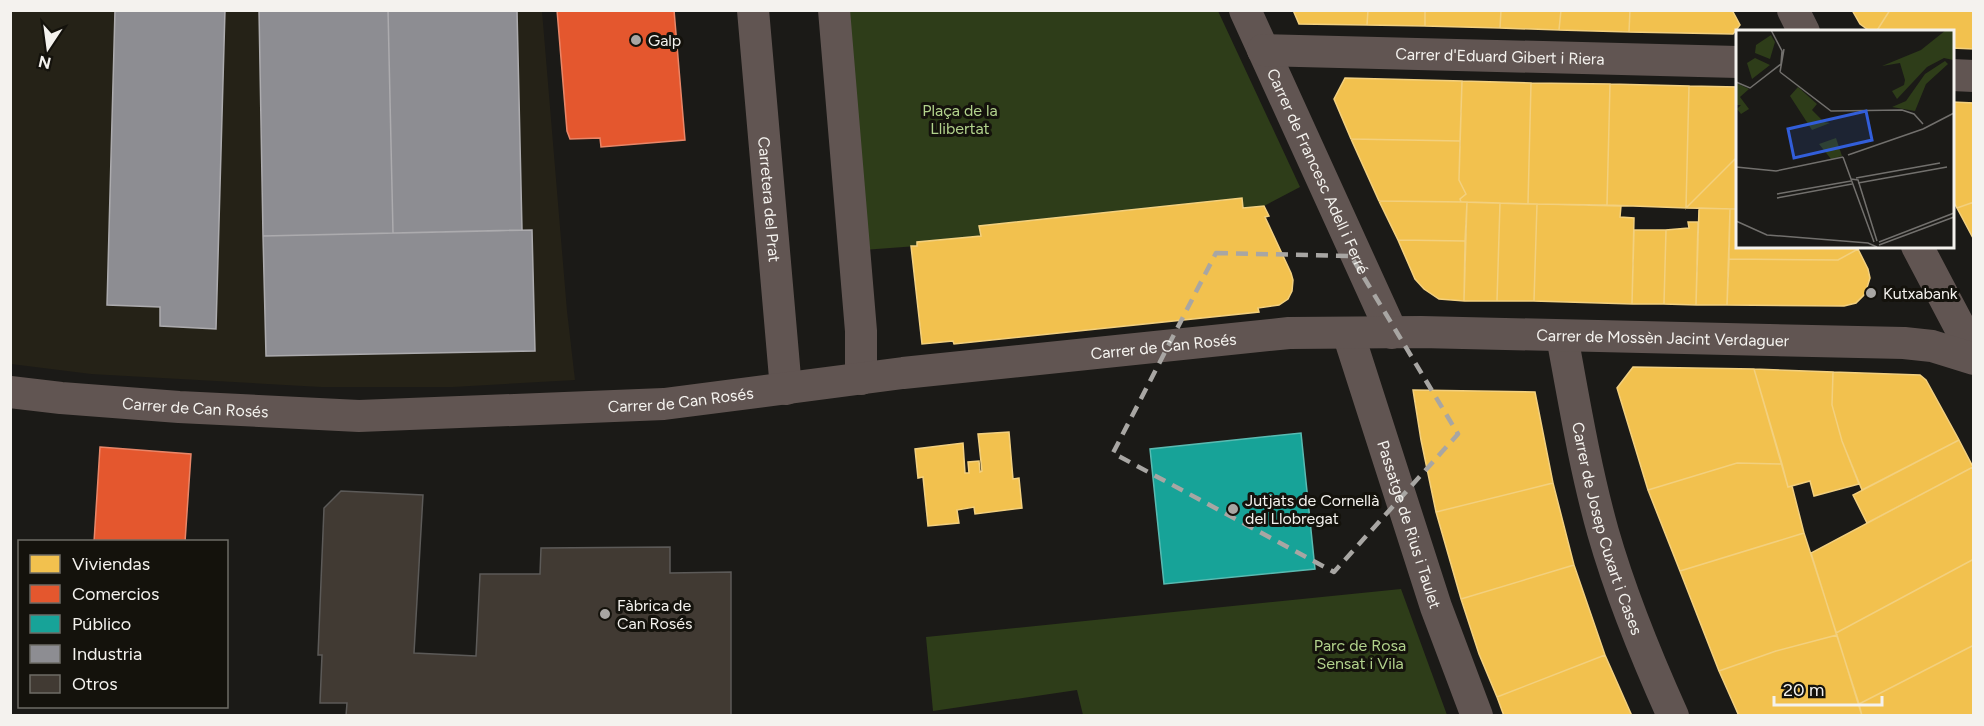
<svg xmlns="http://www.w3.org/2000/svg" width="1984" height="726" font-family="Figtree,sans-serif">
<rect width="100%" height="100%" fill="#1b1a17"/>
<!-- built -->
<path fill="#252217" d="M11 11H542L567 311 575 380 453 387H321L91 374 11 364Z"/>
<!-- green -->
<path fill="#2e3d19" d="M842 11H1218L1300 187 1264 206 1243 208 1241 198 980 226 981 236 918 242 917 246 863 250Z
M1401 589 1447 715H1083L1077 690 933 711 926 637Z"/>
<!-- homes -->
<path fill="#f2c14e" stroke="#f3d07e" stroke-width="1.5" d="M1293 10H1368L1367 25 1299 24Z
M1368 10H1425V26L1367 25Z
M1425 10H1501L1500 28 1425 26Z
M1501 10H1561L1559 30 1500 28Z
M1561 10H1630L1629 32 1559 30Z
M1630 10H1732L1740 25 1733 34 1629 32Z
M1852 10H1890L1876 32H1871L1860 24Z
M1890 10H1974V49L1952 48V32H1876Z
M1345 78 1462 81 1460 141 1351 139 1334 99Z
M1462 81 1531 83 1528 204 1461 202 1460 199 1466 194 1459 180Z
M1531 83 1610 84 1607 205 1528 204Z
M1610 84 1689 86 1686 208 1607 205Z
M1689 86 1738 87V156L1686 208Z
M1952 102 1974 103V202L1957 208 1952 199Z
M1351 139 1460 141 1459 180 1466 194 1460 199 1461 202 1379 201Z
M1738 156V209L1686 208Z
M1242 198 1243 208 1264 206 1269 216 1265 217 1291 273 1293 280 1292 291 1288 299 1279 305 1258 308 1259 312 954 344 953 341 922 344 911 246H917V242L981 236 979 226Z
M1379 201 1467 202 1465 241 1398 240Z
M1467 202 1500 203 1497 301H1464Z
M1974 202V240L1957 208Z
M1500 203 1537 204 1534 301H1497Z
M1537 204 1621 206 1620 217 1634 218 1632 304 1534 301Z
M1699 208 1730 209 1727 305H1696Z
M1730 209H1738V246H1857L1858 249 1838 260 1729 259Z
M1688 222H1698L1696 305 1664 304 1666 230 1689 228Z
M1634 230H1666L1664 304H1632Z
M1398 240 1465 241 1464 301 1439 299 1424 289 1415 279Z
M1858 249 1868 269 1870 278 1865 294 1856 303 1844 306 1727 305 1729 259 1838 260Z
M1633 367 1754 369 1782 464 1737 463 1648 490 1617 388Z
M1754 369 1833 372 1832 405 1842 441 1859 484 1814 496 1810 481 1788 487Z
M1833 372 1920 375 1926 380 1959 440 1862 490 1842 441 1832 405Z
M1413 390 1535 392 1553 483 1436 512 1421 440Z
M1009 432 1013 479 1019 478 1022 508 975 514 974 507 957 510 959 523 928 526 923 477 918 478 915 449 963 443 965 473H969L968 462 979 461 980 472 982 471 978 434Z
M1959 440 1973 467 1867 523 1853 495Z
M1737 463 1782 464 1788 487 1792 486 1804 533 1680 571 1648 490Z
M1973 467 1974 559 1836 633 1811 553Z
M1553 483 1574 565 1461 599 1436 512Z
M1804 533 1837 635 1776 651 1719 671 1680 571Z
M1974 559V645L1859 704 1836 633Z
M1574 565 1605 655 1497 697 1479 654 1461 599Z
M1837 635 1862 716H1739L1719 671 1776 651Z
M1974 645V716H1862L1859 704Z
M1605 655 1632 716H1504L1497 697Z"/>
<!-- shops -->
<path fill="#e4572e" stroke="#e98668" stroke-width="1.5" d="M557 10H674L685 140 601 147 600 138 570 139 567 131Z
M100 447 191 454 185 542H94Z"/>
<!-- public -->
<path fill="#17a398" stroke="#59bbb2" stroke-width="1.5" d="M1301 433 1315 569 1164 584 1150 449Z"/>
<!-- industry -->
<path fill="#8d8d92" stroke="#acabae" stroke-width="1.5" d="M115 10H225L216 329 160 326V307L107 305Z
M259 10H388L393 233 263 236Z
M388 10H517L522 230 393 233Z
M532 230 535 351 266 356 263 236Z"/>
<!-- building -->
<path fill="#413a33" stroke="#5c5a58" stroke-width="1.5" d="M341 491 423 495 414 653 476 656 480 574H540L541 548 670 547V573L731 572V716H346L347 703H320L322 655H318L324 508Z"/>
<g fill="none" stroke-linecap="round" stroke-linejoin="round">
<!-- street -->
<g stroke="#615552" stroke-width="32">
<path id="s1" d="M753 10 786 389"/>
<path d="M834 10 861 331V379"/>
<path id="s2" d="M1245 10 1392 333"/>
<path d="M1793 10 1804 32"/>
<path id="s3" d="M1263 50 1738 62"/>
<path d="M1952 75 1974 76"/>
<path d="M1917 246 1974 354"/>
<path id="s4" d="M1348 333 1436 607 1477 716"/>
<path id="s5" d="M1562 336C1574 401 1585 468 1603 532 1621 595 1646 656 1673 716"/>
<path id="s6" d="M10 392 61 398 179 407 359 416 664 404 903 373 1289 333 1421 332 1904 343 1932 346 1974 359"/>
</g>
</g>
<!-- marked area -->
<path fill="none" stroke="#a8a6a3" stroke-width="4.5" stroke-dasharray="12 8" stroke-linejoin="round" d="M1216 253 1351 256 1458 434 1334 572 1113 453Z"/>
<!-- markers -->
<g fill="#a8a6a3" stroke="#14120c" stroke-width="2">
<circle cx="636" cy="40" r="6"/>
<circle cx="1871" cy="293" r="6"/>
<circle cx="1233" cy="509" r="6"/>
<circle cx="605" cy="614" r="6"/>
</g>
<g text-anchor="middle" stroke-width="6" stroke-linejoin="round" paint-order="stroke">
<!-- poi labels -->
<g font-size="16" fill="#f4f2ee" stroke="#14120c" text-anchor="start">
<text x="648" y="46">Galp</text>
<text x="1883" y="299">Kutxabank</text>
<text x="1245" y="506">Jutjats de Cornellà<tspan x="1245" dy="18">del Llobregat</tspan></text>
<text x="617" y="611">Fàbrica de<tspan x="617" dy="18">Can Rosés</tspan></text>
</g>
<!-- street labels -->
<g font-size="16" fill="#f4f2ee" stroke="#14120c">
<text dy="6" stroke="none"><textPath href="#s3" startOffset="237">Carrer d'Eduard Gibert i Riera</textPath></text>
<text dy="6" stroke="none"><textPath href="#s2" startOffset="177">Carrer de Francesc Adell i Ferré</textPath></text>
<text dy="6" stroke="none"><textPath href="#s1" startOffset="190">Carretera del Prat</textPath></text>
<text dy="6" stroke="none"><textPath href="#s6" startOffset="1658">Carrer de Mossèn Jacint Verdaguer</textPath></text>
<text dy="6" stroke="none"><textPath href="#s6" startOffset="1158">Carrer de Can Rosés</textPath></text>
<text dy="6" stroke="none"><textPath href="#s6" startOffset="672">Carrer de Can Rosés</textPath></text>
<text dy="6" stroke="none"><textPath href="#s6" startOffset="186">Carrer de Can Rosés</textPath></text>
<text dy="6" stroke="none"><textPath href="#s4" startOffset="201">Passatge de Rius i Taulet</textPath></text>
<text dy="6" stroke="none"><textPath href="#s5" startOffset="198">Carrer de Josep Cuxart i Cases</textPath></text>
</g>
<!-- park labels -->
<g font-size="16" fill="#b2d28c" stroke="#14120c">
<text x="960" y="116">Plaça de la<tspan x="960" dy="18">Llibertat</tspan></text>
<text x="1360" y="651">Parc de Rosa<tspan x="1360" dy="18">Sensat i Vila</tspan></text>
</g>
</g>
<!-- overview -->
<g transform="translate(1736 30)">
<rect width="218" height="218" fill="#1b1a17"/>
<path d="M210 0H217V30L208 28 191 37 161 69 156 61 168 55 169 50 164 33 146 36 185 20ZM35 5 39 12 34 29 19 23 20 15ZM19 28 34 35 16 49 11 33ZM209 31 212 34 190 54 179 81 156 77 170 71 189 44ZM0 53 13 59 4 67 13 79 5 84 1 79 5 75H0ZM62 57 81 74 76 80 88 92 94 93 76 100 54 66ZM100 108 106 126 95 129 83 114Z" fill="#2e3d19"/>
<path fill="none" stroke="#72706d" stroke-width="1.5" d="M44 42 95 81 166 80 178 84 187 94M44 42 48 19M0 52 14 58 45 34 46 21 35 0M187 99 218 83M112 125 187 99M107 127 138 212M0 137 40 141 107 127M120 148 204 133M115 149 122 150 141 211M122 153 211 137M41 164 115 151M41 168 116 154M0 191 31 205 132 213 141 217M143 212 218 183M143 215 218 187"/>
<path fill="#325eda" fill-opacity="0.15" stroke="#325eda" stroke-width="3" d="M130 81 136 110 58 128 52 99Z"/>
<rect width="218" height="218" fill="none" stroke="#f4f2ee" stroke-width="3"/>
</g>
<!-- border -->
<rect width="1984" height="726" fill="none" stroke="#f4f2ee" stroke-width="24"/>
<!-- legend -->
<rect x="18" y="540" width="210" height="168" fill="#14120c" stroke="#6e6c66" stroke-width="1.5"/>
<rect x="30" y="555" width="30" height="18" fill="#f2c14e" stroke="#6e6c66" stroke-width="1.5"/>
<text x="72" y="570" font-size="18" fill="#f4f2ee">Viviendas</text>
<rect x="30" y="585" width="30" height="18" fill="#e4572e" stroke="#6e6c66" stroke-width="1.5"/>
<text x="72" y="600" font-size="18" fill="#f4f2ee">Comercios</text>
<rect x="30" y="615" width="30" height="18" fill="#17a398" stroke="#6e6c66" stroke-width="1.5"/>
<text x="72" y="630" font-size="18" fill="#f4f2ee">Público</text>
<rect x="30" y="645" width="30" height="18" fill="#8d8d92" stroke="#6e6c66" stroke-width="1.5"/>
<text x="72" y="660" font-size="18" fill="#f4f2ee">Industria</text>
<rect x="30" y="675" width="30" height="18" fill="#413a33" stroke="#6e6c66" stroke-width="1.5"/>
<text x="72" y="690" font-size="18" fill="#f4f2ee">Otros</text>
<!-- north arrow -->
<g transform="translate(48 48) rotate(193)" stroke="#14120c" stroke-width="4.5" paint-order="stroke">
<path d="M0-4.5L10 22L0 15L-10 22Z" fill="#f4f2ee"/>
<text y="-9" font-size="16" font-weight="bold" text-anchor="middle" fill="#f4f2ee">N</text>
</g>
<!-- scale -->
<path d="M1774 696v9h108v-9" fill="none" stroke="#f4f2ee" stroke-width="3"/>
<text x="1783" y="696" font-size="18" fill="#f4f2ee" stroke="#14120c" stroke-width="4.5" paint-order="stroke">20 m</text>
</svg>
